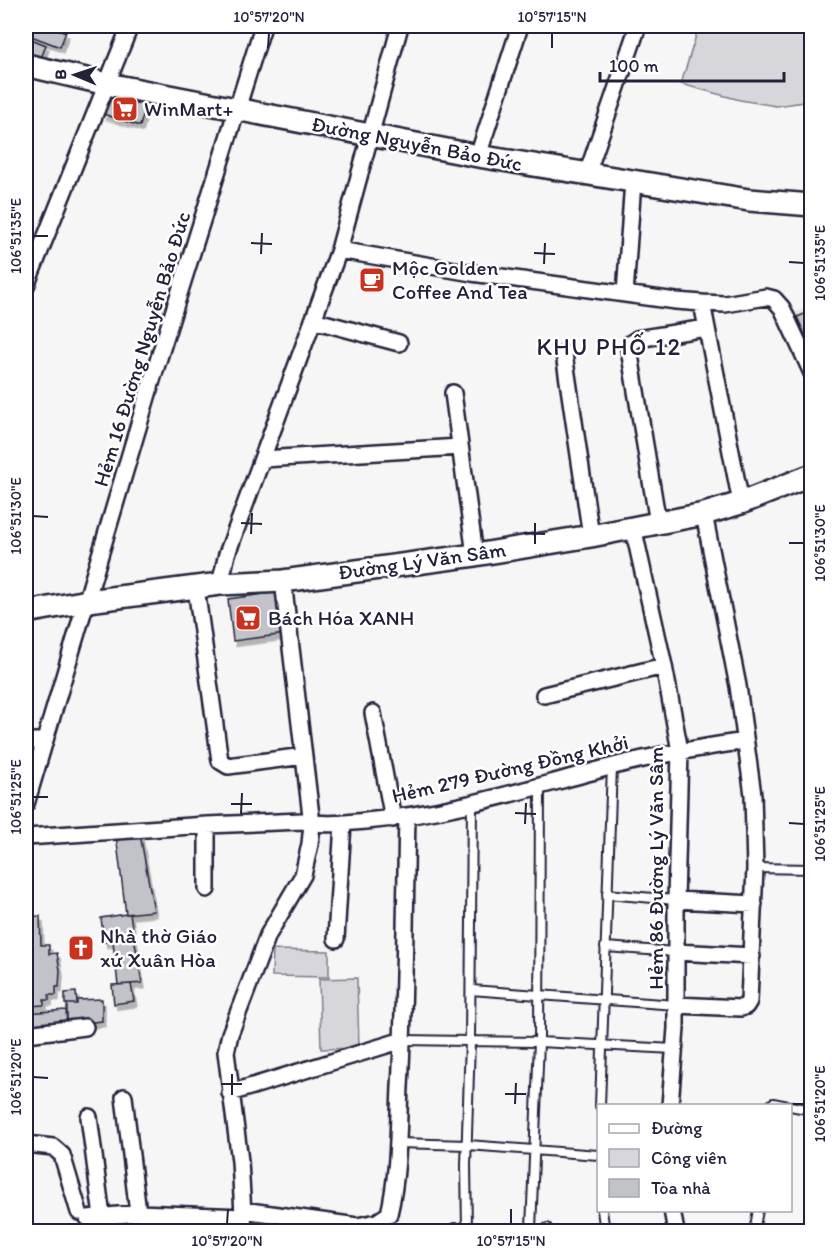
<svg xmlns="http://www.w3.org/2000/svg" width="837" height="1257" font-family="Itim,sans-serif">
<defs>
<filter id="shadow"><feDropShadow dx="3" dy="5.5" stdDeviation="0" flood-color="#0004"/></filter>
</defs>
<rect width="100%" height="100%" fill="#f6f6f7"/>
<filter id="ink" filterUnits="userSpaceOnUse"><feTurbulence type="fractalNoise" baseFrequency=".0167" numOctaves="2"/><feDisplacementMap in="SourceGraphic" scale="12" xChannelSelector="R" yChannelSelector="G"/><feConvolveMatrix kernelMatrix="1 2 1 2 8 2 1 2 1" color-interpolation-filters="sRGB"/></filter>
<g filter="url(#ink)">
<!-- built -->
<path fill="#e6e6e9" d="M811 305V362L790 315Z"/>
<!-- green -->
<path fill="#d7d7db" stroke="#7c7c8b" stroke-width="1.5" d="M699 26H811V101L776 106 740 100 681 84Z
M273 950 329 951V977L272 976Z
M357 978 359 1048 321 1049 319 979Z"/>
<!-- building -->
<path fill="#c2c2c9" stroke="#22223b" stroke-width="1.5" filter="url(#shadow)" d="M26 26H48L66 32 60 47 26 34Z
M26 37 46 45 39 64 26 59Z
M110 98 146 105 140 126 103 114Z
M812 311V350L797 317Z
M279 592 285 634 233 641 228 599Z
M140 834 154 911 126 914 116 835Z
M126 914H130L142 983 118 985 113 942H104L101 918Z
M40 916 41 945H49V954L57 953 60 970 59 987H56V995H49V1000H44V1005L26 1006V917Z
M131 984 134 1001 114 1004 112 985Z
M76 992 77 1004H65V993Z
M102 999V1021L67 1025V1004H77V1000Z
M66 1010 67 1025 26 1030V1013Z"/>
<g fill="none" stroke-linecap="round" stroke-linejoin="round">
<!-- lane casing -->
<g stroke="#22223b" stroke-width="12">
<path id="lane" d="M755 868 812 869
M607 894 676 900
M605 947 676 952
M471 990 676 1005
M403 1040 539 1042 674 1049
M600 1106 612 766
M770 1106 773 1103 788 1106
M790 1106 812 1110
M398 1143 468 1145 598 1155
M602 1210 605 1232
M531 1228 539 1042 540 786
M547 1228 548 1232
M455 1232 454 1228 467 1229 466 1165 470 1041 472 803
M754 1232 758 1210"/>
</g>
<!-- street casing -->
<g stroke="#22223b" stroke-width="20">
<path id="street" d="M478 156 520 26
M587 174 638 26
M339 250 472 273 676 301 702 303 741 503
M26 286 130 26
M625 294 633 181
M702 303 725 304 766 297 774 299 782 308 812 373
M313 320 399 343
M564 354 591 536
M453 393 475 555
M263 459 460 447
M658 523 629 349 631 343 637 339 706 328
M633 527 664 666 680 751 676 900V1028L670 1106
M220 584 227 554 339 250 400 26
M196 588 220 761 228 766 304 756
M544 695 664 666
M373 713 393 819
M26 741H44
M26 804 153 377 263 26
M207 825V889
M26 837 207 825 302 821C323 826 345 823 366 821 449 814 530 788 610 767 655 755 700 748 745 741
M676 900 754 904
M336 939 343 823
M676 952 752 956
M676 1005 741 1008 746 1006 749 1001 755 868 753 795 738 686 704 514
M26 1034 85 1027
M230 1093 403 1040
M124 1097 138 1213
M89 1117 102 1217
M26 1144 53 1147 62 1155 79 1212
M243 1210 357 1226 377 1222 389 1214C399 1172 398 1129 400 1087 405 997 405 907 407 817
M672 1210 676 1232
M88 1218 138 1213 243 1217
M244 1232 240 1161 226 1052 230 1034 268 935 303 875 310 844 312 824 283 581"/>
</g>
<!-- secondary casing -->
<g stroke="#22223b" stroke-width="26">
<path id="secondary" d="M26 65 107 84 478 156 749 200 812 205
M26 612 88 601 220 584 283 581 475 555 591 536 704 514 741 503 812 475"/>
</g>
<!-- lane -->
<use href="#lane" stroke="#fff" stroke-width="8"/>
<!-- street -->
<use href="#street" stroke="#fff" stroke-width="15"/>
<!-- secondary -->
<use href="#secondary" stroke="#fff" stroke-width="21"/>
</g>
</g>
<!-- ticks -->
<path fill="none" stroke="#22223b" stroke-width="2" d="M268 48 269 33M552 48V33M33 236H48M251 243 272 244M534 253 555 254M261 254 262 233M789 262 804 263M544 264 545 243M33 516 48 517M241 523 262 524M524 533 545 534M251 534 252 513M789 543H804M535 544V523M33 797H48M231 804H252M515 813 536 814M241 814 242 793M789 823 804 824M525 824 526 803M33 1077 48 1078M221 1084H242M505 1094H526M232 1095V1074M515 1104 516 1083M789 1104H804M227 1224 228 1209M511 1224V1209"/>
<!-- icons -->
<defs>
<g id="supermarket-square" transform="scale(1.35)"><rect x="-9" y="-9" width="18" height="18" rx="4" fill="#c8321e" stroke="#fff"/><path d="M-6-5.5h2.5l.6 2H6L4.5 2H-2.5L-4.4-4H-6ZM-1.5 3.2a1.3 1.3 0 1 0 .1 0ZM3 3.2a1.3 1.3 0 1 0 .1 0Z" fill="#fff"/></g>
<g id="cafe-square" transform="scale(1.35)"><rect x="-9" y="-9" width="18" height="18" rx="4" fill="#c8321e" stroke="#fff"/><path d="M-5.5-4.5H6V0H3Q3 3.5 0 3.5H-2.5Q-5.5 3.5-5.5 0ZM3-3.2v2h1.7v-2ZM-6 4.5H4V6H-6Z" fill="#fff"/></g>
<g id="church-square" transform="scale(1.35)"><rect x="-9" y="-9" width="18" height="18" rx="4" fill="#c8321e" stroke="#fff"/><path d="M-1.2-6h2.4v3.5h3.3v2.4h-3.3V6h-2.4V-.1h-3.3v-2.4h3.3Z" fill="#fff"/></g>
</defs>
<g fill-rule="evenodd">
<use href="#supermarket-square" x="125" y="109"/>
<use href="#cafe-square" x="372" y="280"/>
<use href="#supermarket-square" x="248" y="618"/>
<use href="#church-square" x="81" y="948"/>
</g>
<g text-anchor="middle" stroke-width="5" stroke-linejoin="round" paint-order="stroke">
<!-- poi labels -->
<g font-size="21" fill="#22223b" stroke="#fff" text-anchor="start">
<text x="144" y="116">WinMart+</text>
<text x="392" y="275">Mộc Golden<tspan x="392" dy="24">Coffee And Tea</tspan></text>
<text x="268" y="625">Bách Hóa XANH</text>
<text x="100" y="943">Nhà thờ Giáo<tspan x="100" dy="24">xứ Xuân Hòa</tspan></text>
</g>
<!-- street labels -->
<g font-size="21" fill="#22223b" stroke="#fff">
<text transform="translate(417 144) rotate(11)" y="7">Đường Nguyễn Bảo Đức</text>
<text transform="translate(142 349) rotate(-73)" y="7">Hẻm 16 Đường Nguyễn Bảo Đức</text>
<text transform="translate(422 561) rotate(-8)" y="7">Đường Lý Văn Sâm</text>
<text transform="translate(510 769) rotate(-13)" y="7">Hẻm 279 Đường Đồng Khởi</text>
<text transform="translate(656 868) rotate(-90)" y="7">Hẻm 86 Đường Lý Văn Sâm</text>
</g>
<!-- quarter labels -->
<g font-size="24" letter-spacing="1.5" fill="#22223b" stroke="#fff">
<text x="609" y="355">KHU PHỐ 12</text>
</g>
</g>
<!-- margin -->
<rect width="837" height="1257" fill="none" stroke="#fff" stroke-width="66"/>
<!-- legend -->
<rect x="597" y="1104" width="195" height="108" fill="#ffffff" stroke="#a7a7b1" stroke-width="1.5"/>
<rect x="609" y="1124" width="30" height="9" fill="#ffffff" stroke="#a7a7b1" stroke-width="1.5"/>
<text x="651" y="1134" font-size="18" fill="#22223b">Đường</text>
<rect x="609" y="1149" width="30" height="18" fill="#d7d7db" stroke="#a7a7b1" stroke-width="1.5"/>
<text x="651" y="1164" font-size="18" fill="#22223b">Công viên</text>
<rect x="609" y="1179" width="30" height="18" fill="#c2c2c9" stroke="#a7a7b1" stroke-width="1.5"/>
<text x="651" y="1194" font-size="18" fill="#22223b">Tòa nhà</text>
<!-- north arrow -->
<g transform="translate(75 75) rotate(272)" stroke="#ffffff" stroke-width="4.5" paint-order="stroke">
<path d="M0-4.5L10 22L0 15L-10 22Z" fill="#22223b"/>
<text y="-9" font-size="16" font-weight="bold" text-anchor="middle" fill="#22223b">B</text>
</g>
<!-- scale -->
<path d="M600 72v9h184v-9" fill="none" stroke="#22223b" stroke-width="3"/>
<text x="609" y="72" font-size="18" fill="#22223b" stroke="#ffffff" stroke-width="4.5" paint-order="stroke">100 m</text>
<rect x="33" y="33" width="771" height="1191" fill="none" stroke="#22223b" stroke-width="2"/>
<g font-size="15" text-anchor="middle" fill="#22223b">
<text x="269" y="22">10°57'20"N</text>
<text x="552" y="22">10°57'15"N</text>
<text transform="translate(16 236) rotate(-90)" y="5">106°51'35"E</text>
<text transform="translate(820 263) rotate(-90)" y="5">106°51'35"E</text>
<text transform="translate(16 516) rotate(-90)" y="5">106°51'30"E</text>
<text transform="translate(820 543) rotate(-90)" y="5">106°51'30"E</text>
<text transform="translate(16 797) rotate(-90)" y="5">106°51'25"E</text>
<text transform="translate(820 824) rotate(-90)" y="5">106°51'25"E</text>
<text transform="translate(16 1077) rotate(-90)" y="5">106°51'20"E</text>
<text transform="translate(820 1104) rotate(-90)" y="5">106°51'20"E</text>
<text x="227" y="1246">10°57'20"N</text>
<text x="511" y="1246">10°57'15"N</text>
</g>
</svg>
